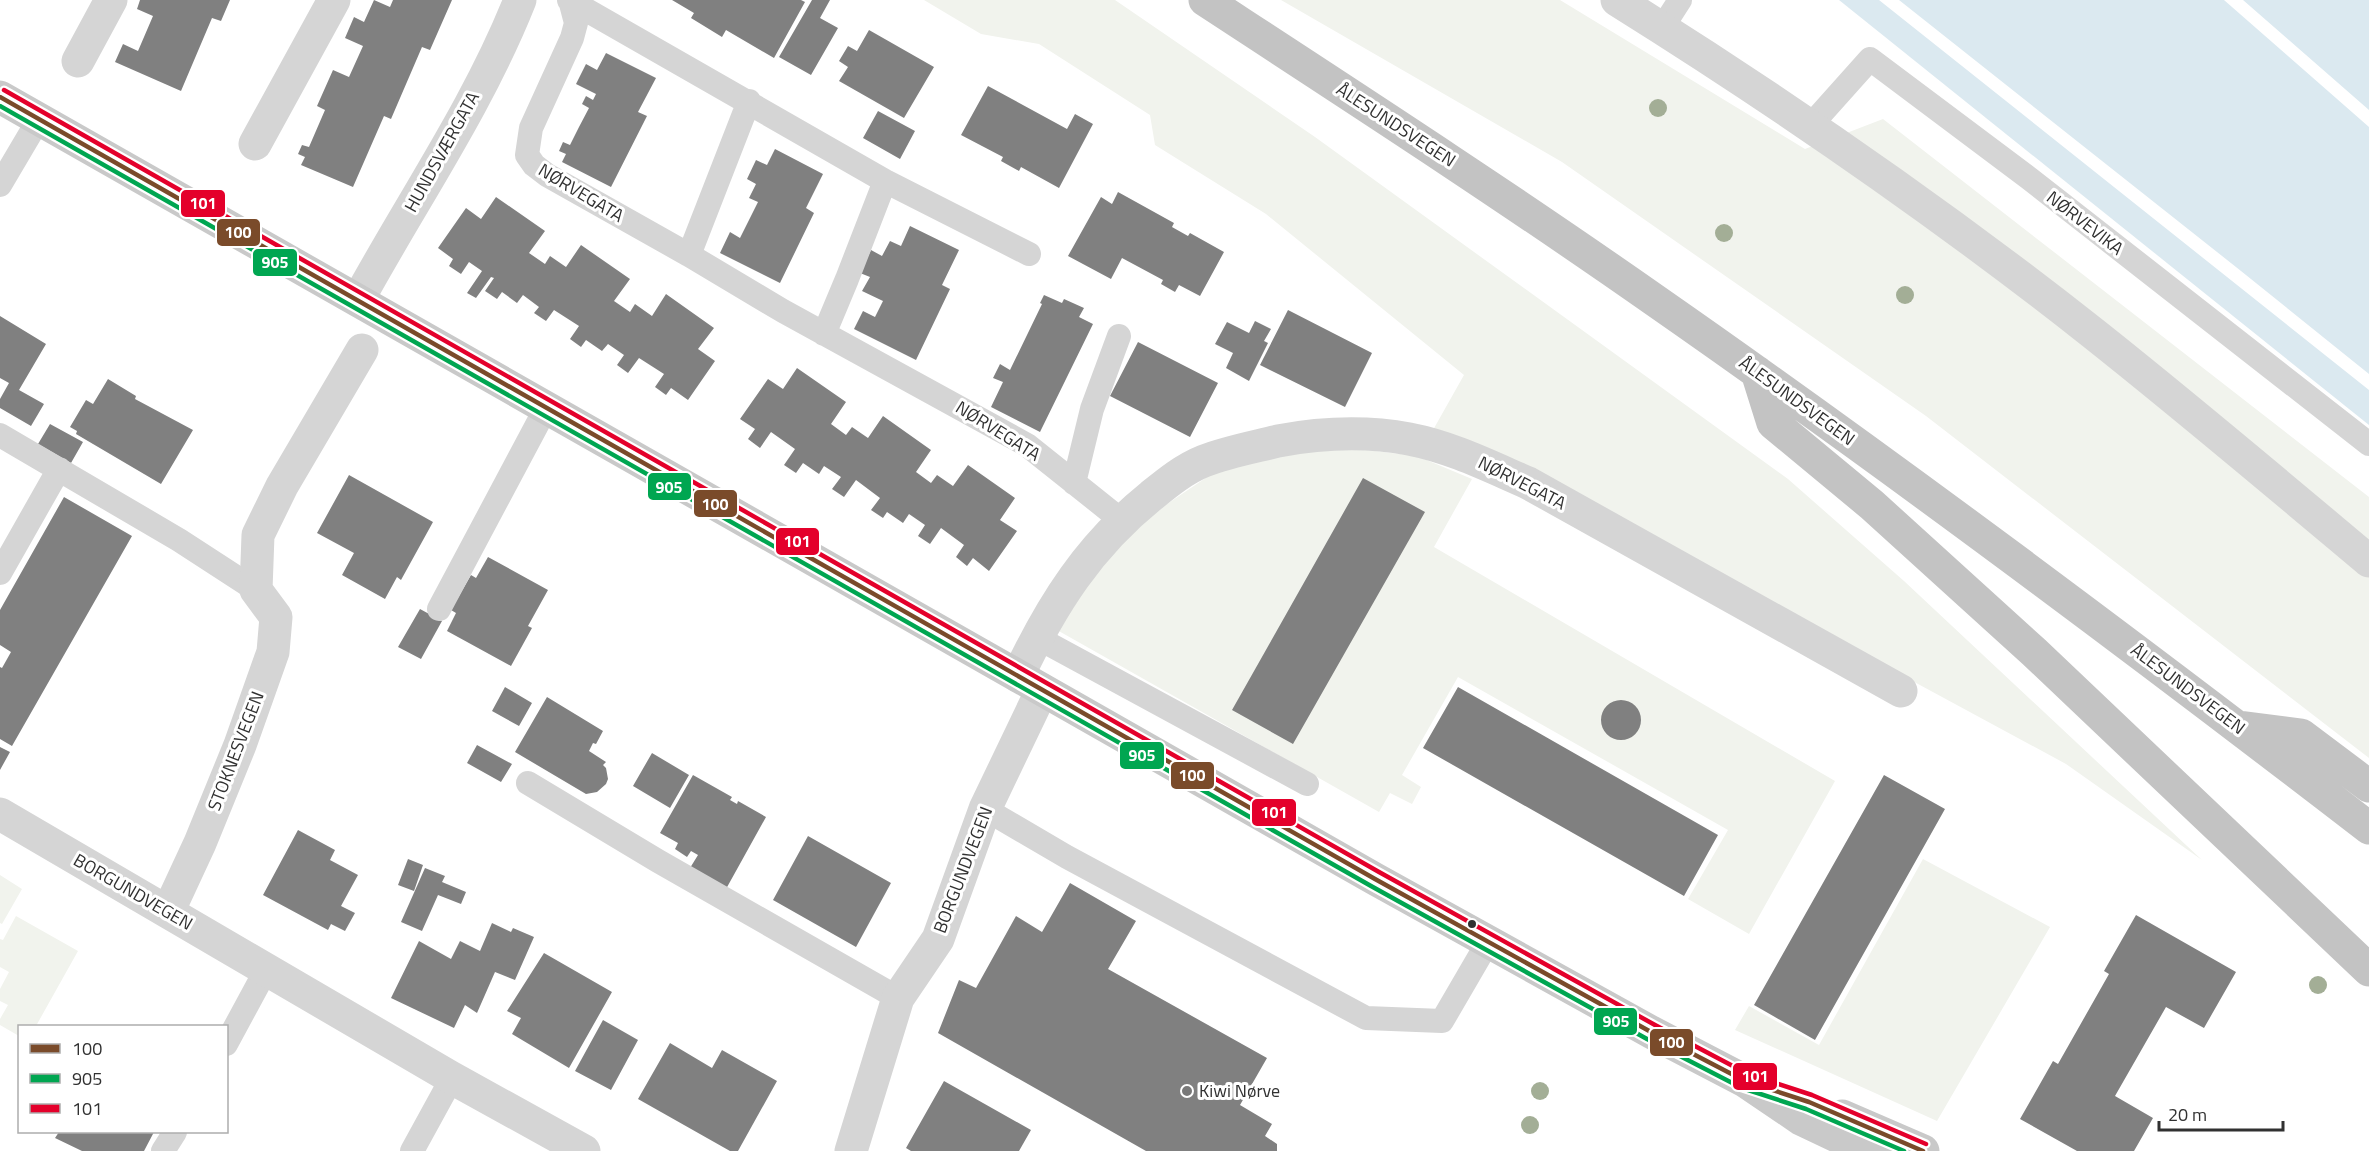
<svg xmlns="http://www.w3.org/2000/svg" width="2369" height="1151" font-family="'Titillium Web',sans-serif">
<rect width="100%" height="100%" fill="#fff"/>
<!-- green -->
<path fill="#f1f3ed" d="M924 0H1115L1315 137 1788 479 1904 581 2202 860 2066 764 1846 645 1433 430 1464 375 1266 214 1155 145 1150 115 1039 44 981 34Z
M1281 0H1560L1805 149 1883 119 2369 497V758L1926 416 1562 162Z
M1358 449 1417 456 1472 479 1434 547 1835 781 1749 934 1688 899 1728 830 1458 677 1402 775 1421 787 1412 804 1390 793 1379 812 1057 630 1071 603 1130 529 1219 469 1302 451Z
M1923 859 2050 927 1937 1121 1735 1030 1749 1006 1819 1045Z
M0 875 22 889 2 924 0 923Z
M16 916 78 951 36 1026H20L19 1036 0 1025V1019L8 1005 0 1001V989L9 972 0 967V939L3 940Z"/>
<!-- water -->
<path fill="#dbe9f0" d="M1839 0H2369V425L2359 417Z"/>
<!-- pier -->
<path fill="#fff" d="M1879 0H1899L2241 271 2369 374V390Z
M2224 0H2243L2369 110V127Z"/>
<!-- building -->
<path fill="#808080" d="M140 0H230L221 21 212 18 181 91 115 62 123 44 138 51 153 16 137 9Z
M374 0 390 7 393 0H452L430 50 422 47 391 119 384 116 353 187 301 165 305 157 298 154 302 145 309 147 325 110 317 106 333 70 349 77 363 46 345 38 354 17 364 22Z
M672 0H801L805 2 774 58 726 30 722 37 691 18 694 13Z
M812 0H830L820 18 838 28 811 75 779 57Z
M869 30 934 67 904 118 839 81 848 67 839 61 848 46 857 51Z
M606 53 656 78 638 112 647 116 611 187 562 162 566 154 559 151 563 142 570 145 579 127 589 108 582 104 586 96 593 100 596 94 576 84 586 64 597 70Z
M988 86 1067 129 1075 114 1093 124 1059 188 1021 167 1019 171 1001 161 1003 157 961 135Z
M878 111 915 131 900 159 863 138Z
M775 149 823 174 806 208 814 213 780 283 720 253 730 232 740 238 758 202 749 198 756 184 747 179 756 160 767 165Z
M1118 192 1174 223 1172 227 1188 236 1190 233 1224 252 1200 296 1179 285 1175 292 1161 284 1163 280 1122 258 1111 279 1068 256 1101 197 1112 204Z
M496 197 545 231 529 253 545 264 550 256 566 267 581 245 630 279 614 301 630 312 635 304 652 316 666 294 714 328 698 349 715 361 688 400 671 388 666 395 655 387 664 374 639 358 628 373 617 365 624 355 608 344 602 351 586 340 581 347 570 339 579 326 554 310 546 321 534 313 539 307 523 295 517 303 502 292 497 299 485 291 494 278 491 277 476 298 467 293 482 271 469 262 461 274 449 266 453 259 438 248 466 208 481 219Z
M910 226 959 250 942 285 950 289 916 360 854 329 863 311 875 317 883 301 862 291 870 277 860 273 871 250 882 256 890 241 901 246Z
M1044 295 1062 303 1064 299 1084 308 1079 317 1093 324 1040 432 991 407 1003 382 993 378 1000 364 1010 370 1042 304 1040 303Z
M1288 310 1372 353 1345 407 1260 365Z
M0 316 46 344 19 390 44 404 31 426 0 408V399L9 383 0 378Z
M1255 321 1271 329 1264 341 1268 343 1249 381 1226 368 1233 353 1215 344 1227 322 1249 333Z
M1138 342 1218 383 1190 437 1110 396Z
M797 368 846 402 831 424 846 435 852 427 868 438 883 416 931 450 916 472 931 483 937 475 953 486 968 465 1015 498 1000 520 1017 531 989 571 973 558 967 566 956 557 964 545 941 528 930 544 918 536 925 525 909 514 903 523 887 512 883 518 871 510 880 498 856 480 844 497 832 489 841 477 824 466 819 474 803 463 796 473 784 465 795 449 771 432 760 448 748 439 755 429 740 419 768 379 783 389Z
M108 379 136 396 135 399 193 430 161 484 76 434 77 431 70 427 86 400 93 404Z
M50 424 83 442 71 463 38 444Z
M349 475 433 522 401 580 397 577 385 599 342 575 354 553 317 533Z
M1363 478 1425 512 1293 744 1232 710Z
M64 497 132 536 12 746 0 739V667L2 668 11 652 0 645V610Z
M488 557 548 590 528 626 532 628 511 666 447 631 456 613 451 610 471 575 476 578Z
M420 609 442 621 421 659 398 647Z
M505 687 532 703 519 726 492 711Z
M1458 687 1718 835 1684 896 1423 748Z
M547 697 603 731 596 744 593 743 589 751 606 762 603 765 606 768 608 779 606 784 597 792 586 794 515 752Z
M1601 720a20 20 0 1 1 40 0a20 20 0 1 1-40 0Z
M477 745 512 764 501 782 467 763Z
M0 747 10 752 0 770Z
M652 753 689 775 670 808 633 786Z
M693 775 732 797 730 800 737 804 738 801 766 817 726 889 690 868 698 855 691 851 687 857 675 849 678 843 660 833Z
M1884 775 1945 809 1815 1040 1754 1005Z
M298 830 335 850 330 860 358 875 341 906 355 913 345 931 331 924 328 930 263 895Z
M808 836 891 883 856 947 773 900Z
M408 859 423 865 414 891 398 885Z
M425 868 445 876 442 882 466 892 461 904 438 895 422 931 401 922Z
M1070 883 1136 921 1108 969 1267 1058 1240 1105 1272 1124 1265 1136 1277 1144V1151H1146L938 1033 959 980 976 988 1016 916 1042 932Z
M2136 915 2236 972 2204 1028 2166 1007 2115 1096 2153 1118 2134 1151H2077L2020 1119 2053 1061 2058 1064 2109 974 2104 971Z
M492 923 511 932 513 928 534 937 515 980 495 972 477 1013 465 1005 454 1028 391 998 419 941 451 959 460 941 480 951Z
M544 953 612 992 569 1068 512 1034 521 1018 507 1011Z
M603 1020 638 1040 611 1090 575 1071Z
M670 1043 712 1068 722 1050 777 1081 738 1151H730L638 1099Z
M944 1081 1031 1130 1019 1151H911L906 1148Z
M59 1132H154L144 1151H82L55 1138Z"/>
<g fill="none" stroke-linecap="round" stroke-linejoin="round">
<!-- lane -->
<path stroke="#d5d5d5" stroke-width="24" d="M569 0 885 181 1029 254
M570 0 576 23 572 38 531 128 527 155 534 165 547 175 689 255 783 311 1027 445 1121 520
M1662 28 1680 0
M1811 125 1870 59 2030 179 2369 444
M0 185 39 119
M689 255 749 101
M824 334 847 279 885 181
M0 435 179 540 256 590
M1074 483 1092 409 1119 336
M0 573 59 469
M439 609 546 408
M1036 637 1307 784
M528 783 658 861 898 998
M985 809 1067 857 1366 1018 1442 1021 1488 942
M226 1044 266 970
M163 1151 175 1132
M412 1151 452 1078"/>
<!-- street -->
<path stroke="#d5d5d5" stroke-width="33" d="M1617 0C1780 102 1938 211 2089 330 2184 405 2276 483 2369 561
M78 61 111 0
M255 144 334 0
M358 300C412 201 478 106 520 0
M1018 676C1052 604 1089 546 1151 496 1167 483 1184 469 1204 461 1227 452 1254 447 1278 441 1321 433 1366 431 1409 439 1451 447 1489 466 1528 483L1901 691
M0 814 452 1078 584 1151
M168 912 200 843 240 745 273 652 276 617 256 590 258 535 282 486 362 350
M851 1151 898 998 938 939 985 809 1042 690"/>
<!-- primary -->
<path stroke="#c9c9c9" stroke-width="33" d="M0 97 1375 879 1651 1032 1745 1081 1801 1119 1868 1151
M1842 1116 1923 1151"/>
<!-- highway -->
<path stroke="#c3c3c3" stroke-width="33" d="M1205 0C1355 98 1506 196 1653 299 1897 469 2134 647 2369 828
M1757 372 1773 423 1872 505 2034 652 2369 970
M2239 727 2301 735 2369 786"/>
<!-- bus-1 casing -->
<g stroke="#fff" stroke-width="9">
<path id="bus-1" d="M0 97 1375 879 1651 1032 1745 1081 1809 1102 1923 1151"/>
</g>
<!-- bus-2 casing -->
<g stroke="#fff" stroke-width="9">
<path id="bus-2" d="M0 106 1371 886 1647 1039 1742 1088 1806 1109 1904 1151"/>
</g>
<!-- bus-3 casing -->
<g stroke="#fff" stroke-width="9">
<path id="bus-3" d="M4 90 1379 872 1655 1025 1748 1074 1812 1095 1926 1144"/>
</g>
<!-- bus-1 -->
<use href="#bus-1" stroke="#7a4b2a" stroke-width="4.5"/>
<!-- bus-2 -->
<use href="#bus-2" stroke="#00a651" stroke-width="4.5"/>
<!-- bus-3 -->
<use href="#bus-3" stroke="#e4002b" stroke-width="4.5"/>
</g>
<!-- trees -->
<g fill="#a3ae96">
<circle cx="1658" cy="108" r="9"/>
<circle cx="1724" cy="233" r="9"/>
<circle cx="1905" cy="295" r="9"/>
<circle cx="2318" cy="985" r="9"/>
<circle cx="1540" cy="1091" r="9"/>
<circle cx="1530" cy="1125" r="9"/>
</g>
<!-- markers -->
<circle fill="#313131" stroke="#fff" stroke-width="2" cx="1472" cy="924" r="5"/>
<circle fill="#797979" stroke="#fff" stroke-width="2" cx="1187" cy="1091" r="6"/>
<g text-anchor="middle" stroke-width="6" stroke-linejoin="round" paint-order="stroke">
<!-- street labels -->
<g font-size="18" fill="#313131" stroke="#fff">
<text transform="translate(1396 125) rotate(33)" y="6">ÅLESUNDSVEGEN</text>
<text transform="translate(442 152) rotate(-61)" y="6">HUNDSVÆRGATA</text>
<text transform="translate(581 193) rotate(31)" y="6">NØRVEGATA</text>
<text transform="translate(2085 223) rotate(38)" y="6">NØRVEVIKA</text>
<text transform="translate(1797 401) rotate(36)" y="6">ÅLESUNDSVEGEN</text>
<text transform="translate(998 431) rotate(32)" y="6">NØRVEGATA</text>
<text transform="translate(1522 483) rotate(27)" y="6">NØRVEGATA</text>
<text transform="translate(2188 689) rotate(37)" y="6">ÅLESUNDSVEGEN</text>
<text transform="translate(236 751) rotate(-69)" y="6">STOKNESVEGEN</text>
<text transform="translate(963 870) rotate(-69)" y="6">BORGUNDVEGEN</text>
<text transform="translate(133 892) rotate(30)" y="6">BORGUNDVEGEN</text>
</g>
<!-- poi labels -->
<g font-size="18" fill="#313131" stroke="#fff" text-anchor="start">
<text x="1199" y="1097">Kiwi Nørve</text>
</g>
</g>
<g stroke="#fff" stroke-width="2">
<rect x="180" y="189" width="46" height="29" rx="6" fill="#e4002b"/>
<rect x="216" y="218" width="45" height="29" rx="6" fill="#7a4b2a"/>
<rect x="252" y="248" width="46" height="29" rx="6" fill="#00a651"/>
<rect x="647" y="472" width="45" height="29" rx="6" fill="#00a651"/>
<rect x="693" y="489" width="45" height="29" rx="6" fill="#7a4b2a"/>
<rect x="775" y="527" width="45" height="29" rx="6" fill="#e4002b"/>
<rect x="1119" y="741" width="46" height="29" rx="6" fill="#00a651"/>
<rect x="1170" y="761" width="45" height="29" rx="6" fill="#7a4b2a"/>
<rect x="1251" y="798" width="46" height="29" rx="6" fill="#e4002b"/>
<rect x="1593" y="1007" width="45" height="29" rx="6" fill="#00a651"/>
<rect x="1649" y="1028" width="45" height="29" rx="6" fill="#7a4b2a"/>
<rect x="1732" y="1062" width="46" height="29" rx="6" fill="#e4002b"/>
</g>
<g font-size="16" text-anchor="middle" font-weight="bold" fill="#fff">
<text x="203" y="209">101</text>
<text x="238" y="238">100</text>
<text x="275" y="268">905</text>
<text x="669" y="493">905</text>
<text x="715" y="510">100</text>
<text x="797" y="547">101</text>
<text x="1142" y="761">905</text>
<text x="1192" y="781">100</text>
<text x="1274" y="818">101</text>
<text x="1616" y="1027">905</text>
<text x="1671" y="1048">100</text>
<text x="1755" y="1082">101</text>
</g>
<!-- legend -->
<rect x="18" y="1025" width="210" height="108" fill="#ffffff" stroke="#adadad" stroke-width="1.5"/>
<rect x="30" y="1044" width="30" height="9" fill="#7a4b2a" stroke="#adadad" stroke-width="1.5"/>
<text x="72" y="1055" font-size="18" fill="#313131">100</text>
<rect x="30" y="1074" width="30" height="9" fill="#00a651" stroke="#adadad" stroke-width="1.5"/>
<text x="72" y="1085" font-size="18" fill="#313131">905</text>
<rect x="30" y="1104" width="30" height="9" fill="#e4002b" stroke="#adadad" stroke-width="1.5"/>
<text x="72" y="1115" font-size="18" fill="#313131">101</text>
<!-- scale -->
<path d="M2159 1121v9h124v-9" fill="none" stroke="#313131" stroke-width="3"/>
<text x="2168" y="1121" font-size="18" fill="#313131" stroke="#ffffff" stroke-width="4.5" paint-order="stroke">20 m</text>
</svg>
